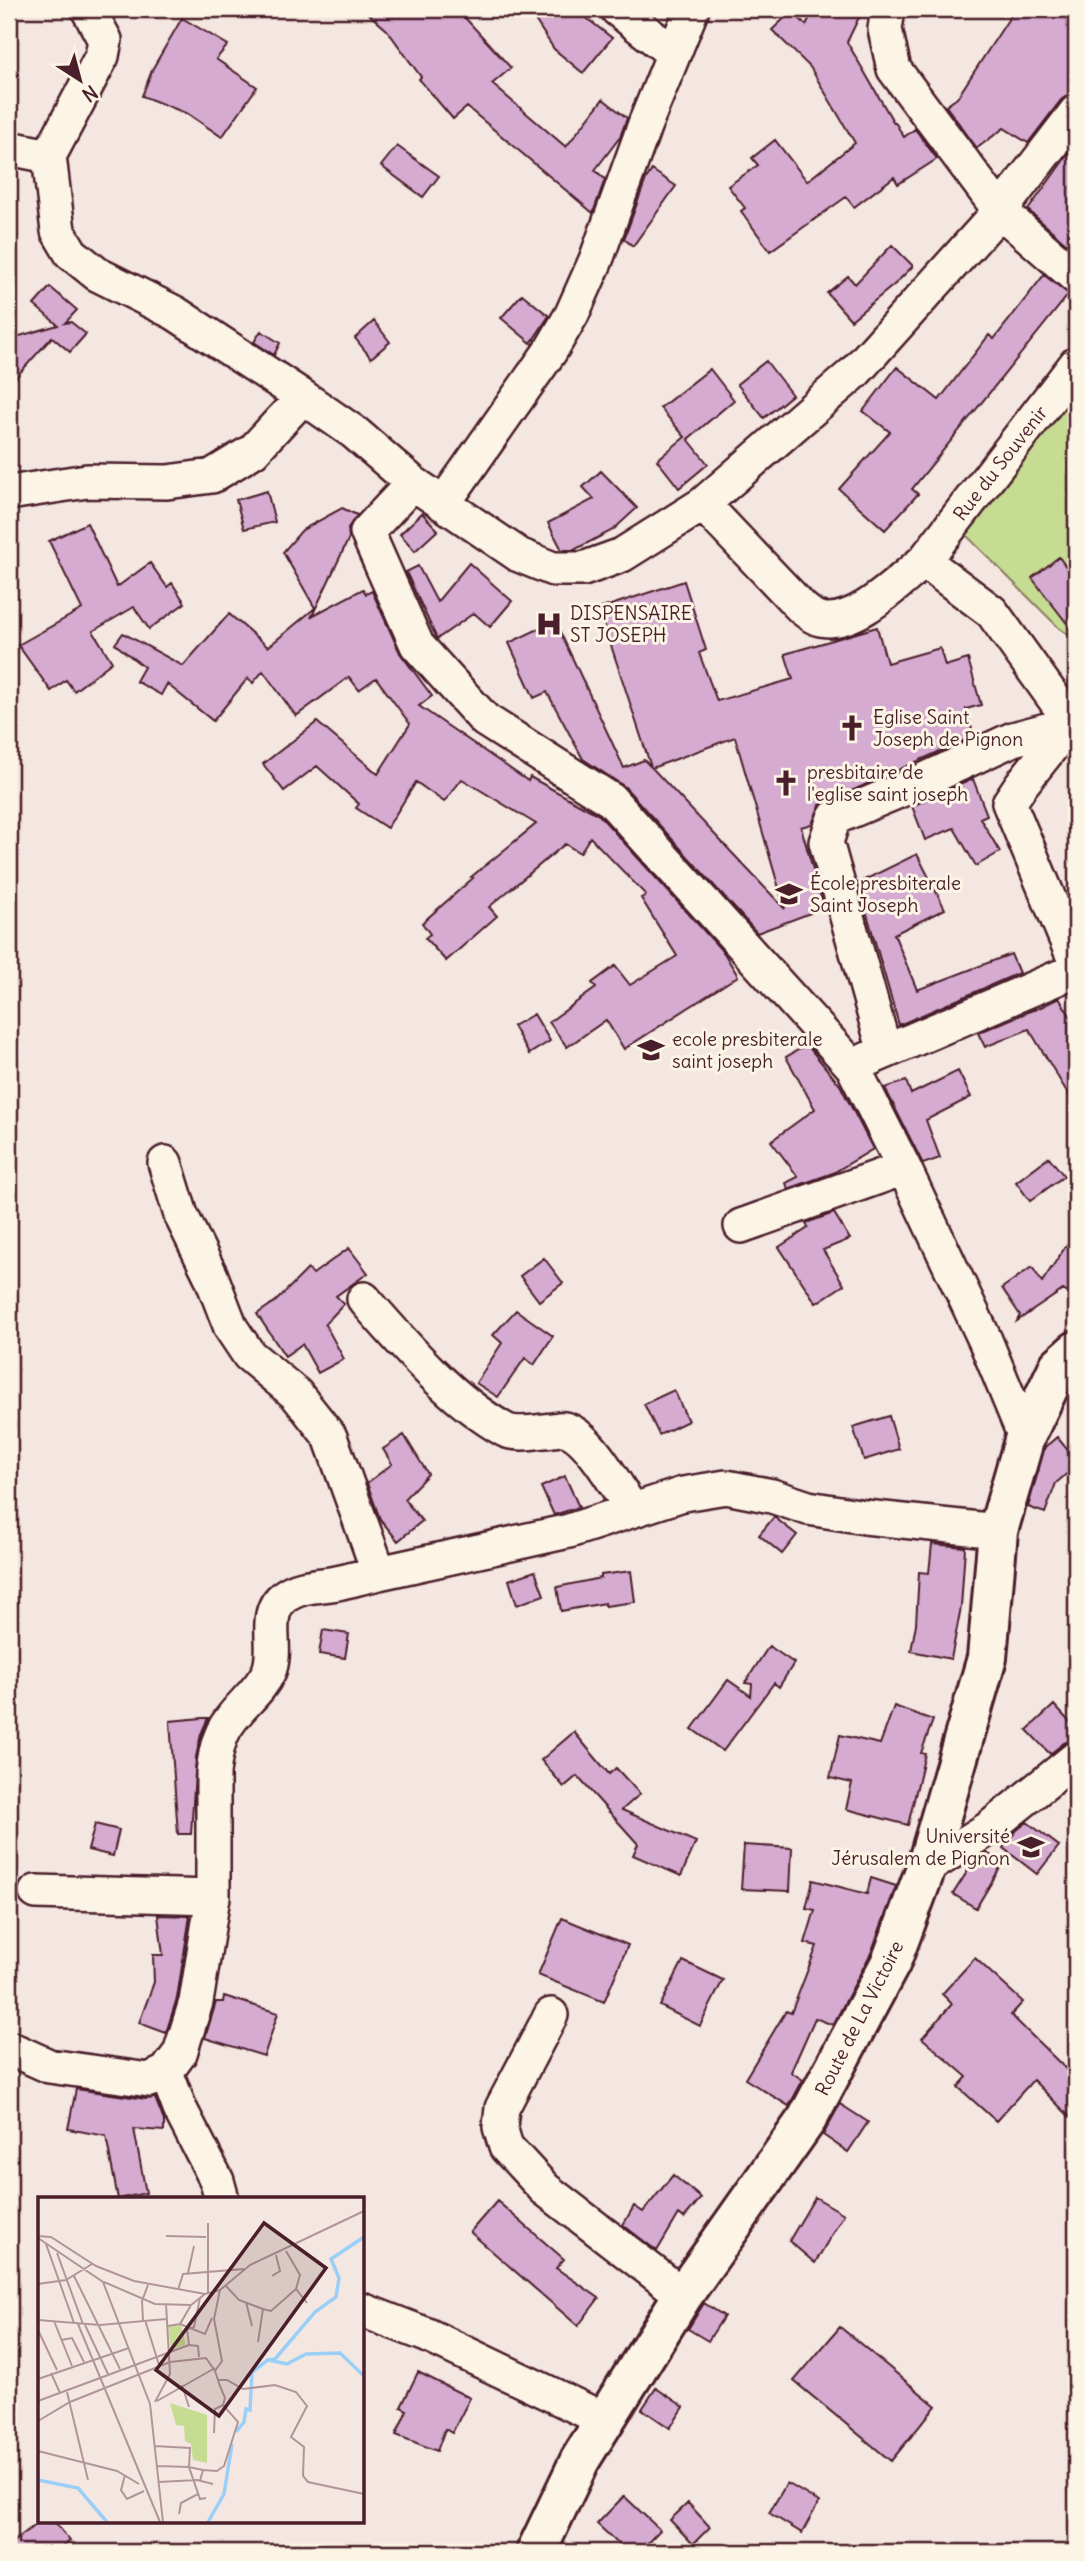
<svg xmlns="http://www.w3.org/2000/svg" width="1085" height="2561" font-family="Delius,sans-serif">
<rect width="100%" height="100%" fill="#f4e6e1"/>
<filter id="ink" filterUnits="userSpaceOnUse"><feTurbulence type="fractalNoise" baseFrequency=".0143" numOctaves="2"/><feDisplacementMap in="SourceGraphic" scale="14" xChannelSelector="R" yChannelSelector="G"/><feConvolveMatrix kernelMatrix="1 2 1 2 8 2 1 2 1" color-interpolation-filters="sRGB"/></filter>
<g filter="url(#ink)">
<!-- green -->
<path fill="#c6dc92" stroke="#887e5e" stroke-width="2" d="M1076 388V640L1059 628 962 531Z"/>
<!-- building -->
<path fill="#d5abd1" stroke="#4a1f2b" stroke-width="2" fill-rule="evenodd" d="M363 9H457L511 68 492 84 566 147 603 99 627 118 620 137 595 170 605 179 593 213 467 107 453 119 419 79 421 77 387 30Z
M528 9H575L612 38 583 73 554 49Z
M814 9H863L847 42 894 123 895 122 904 137 915 129 937 159 898 184 894 177 854 207 846 197 770 251 741 211 745 208 728 186 758 165 752 158 775 140 807 181 855 143 810 67 772 30 792 11 806 25Z
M1015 9 1045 14 1047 9H1059L1076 17V93L1068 95 1061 100 1028 143 1004 128 977 148 946 106 957 98Z
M182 18 228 45 216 59 257 87 222 137 188 114 142 96 153 68Z
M1076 143V252L1028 210Z
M397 146 439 176 423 197 381 166Z
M652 170 676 186 633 246 624 239 646 179Z
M892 245 913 266 895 284 851 320 827 293 848 276 855 284Z
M1044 275 1069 294 912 489 918 494 885 530 839 489 890 432 863 411 897 367 939 400 989 335 994 339Z
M50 287 77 310 65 323 71 322 86 334 70 352 52 337 9 385V339L58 325 34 305Z
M522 294 549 316 531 343 501 318Z
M374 321 390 342 371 358 355 338Z
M261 331 280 343 274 355 254 342Z
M766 361 792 395 764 418 737 384Z
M710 369 734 400 688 439 708 464 679 488 657 460 685 437 660 408Z
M601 471 637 508 613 530 574 550H562L548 523 594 499 583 487Z
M267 491 275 522 244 529 236 500Z
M342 508 357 515 348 528 349 538 312 616 363 589 366 594 372 591 400 653 432 696 419 706 528 781 530 777 599 815 724 953 738 976 624 1049 606 1020 567 1047 549 1022 596 988 592 983 615 966 630 985 677 956 641 898 646 895 590 837 580 853 565 844 489 907 497 916 446 961 425 938 430 934 422 923 473 878 471 877 536 824 462 779 444 802 416 782 387 828 356 808 359 804 317 766 284 791 263 764 317 722 378 774 410 724 376 678 359 690 349 677 296 716 263 671 253 683 248 678 213 721 167 684 161 695 136 681 144 667 115 644 123 633 183 666 229 614 268 647 315 608 283 552 302 530Z
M422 513 438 530 415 551 400 534Z
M87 523 117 587 150 563 167 587 172 583 185 603 149 629 134 607 93 631 112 662 74 691 66 680 51 691 18 645 82 609 49 541Z
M1059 557 1076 581V635L1032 578Z
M469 563 512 601 490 627 474 613 437 639 406 572 418 566 437 602Z
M684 581 706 650 699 653 717 701 793 679 785 654 877 627 887 663 940 648 945 666 968 659 981 705 966 709 974 736 820 805 812 824 801 827 824 908 757 933 625 787 583 759 547 692 534 698 509 643 555 621 624 768 644 760 651 767 599 609ZM735 737 785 909 652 768Z
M973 779 987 815 980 818 1000 852 976 866 954 828 925 840 912 806Z
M917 854 945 909 894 934 917 990 1011 954 1019 973 899 1025 858 883Z
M1059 998 1076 1025V1107L1029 1029 985 1047 978 1033 1035 1009V1010Z
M534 1014 550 1041 529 1054 513 1026Z
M807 1045 840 1085 873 1149 833 1173 788 1189 786 1183 798 1177 771 1141 815 1109 786 1057Z
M958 1071 971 1097 926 1120 940 1158 923 1164 885 1088 906 1081 911 1094Z
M1049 1157 1064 1176 1030 1201 1016 1182Z
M834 1213 850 1239 823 1250 844 1285 816 1303 779 1247 808 1228 806 1223Z
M1076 1231V1298L1063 1290 1017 1321 1020 1315 1002 1288 1032 1267 1042 1282Z
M349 1248 368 1273 336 1296 344 1304 325 1324 344 1359 318 1373 302 1344 285 1356 257 1314 276 1301 308 1269 313 1274Z
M544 1258 563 1283 539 1301 520 1276Z
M516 1310 553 1336 534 1365 525 1358 498 1397 476 1383 502 1343 493 1335Z
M674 1390 688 1421 659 1435 644 1404Z
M889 1416 899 1449 864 1460 853 1427Z
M404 1435 428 1474 404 1499 422 1521 398 1541 380 1519 367 1483 392 1464 383 1449Z
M1057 1437 1076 1460V1466L1056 1483 1045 1513 1028 1507 1045 1447Z
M565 1476 579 1507 554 1515 541 1487Z
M774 1517 797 1535 782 1554 759 1535Z
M932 1544 965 1547 961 1607 951 1659 911 1651 916 1624 919 1572 929 1573Z
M535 1571 544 1595 517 1605 509 1580Z
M631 1571 635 1602 605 1606V1603L561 1611 557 1587 601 1578V1575Z
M323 1630 349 1634 345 1658 319 1654Z
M769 1646 794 1663 779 1687 774 1683 723 1751 692 1729 728 1680 751 1696 752 1684 745 1683Z
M1054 1705 1076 1729V1739L1064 1743 1050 1754 1027 1730Z
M894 1706 933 1720 921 1753 925 1754 908 1825 846 1809 852 1783 830 1778 840 1735 880 1744Z
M202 1718H208L201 1734 196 1757 191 1834H178L170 1721Z
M574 1732 609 1774 616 1768 640 1794 622 1810 696 1842 681 1876 633 1855 638 1844 577 1776 564 1787 541 1760Z
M1027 1822 1059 1846 1037 1874 1003 1848 1017 1830Z
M95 1824 119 1830 113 1856 88 1850Z
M744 1845 792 1848 790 1891 741 1889Z
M987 1853 1003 1863 976 1908 953 1894 974 1861Z
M871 1878 896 1886 871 1953 833 2025 815 2018 791 2072 803 2080 789 2106 745 2079 786 2011 791 2013 817 1946 805 1943 815 1910 806 1908 813 1880 867 1894Z
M158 1915 190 1916 177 1998 166 2033 139 2023 154 1982 153 1955H163Z
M562 1918 628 1945 604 2002 538 1975Z
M975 1958 1023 2002 1011 2015 1076 2079V2123L1033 2080 996 2121 958 2087 967 2077 922 2038 952 2004 942 1994Z
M683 1961 723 1980 700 2026 660 2006Z
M224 1996 278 2013 264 2056 205 2038 216 2002H223Z
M76 2089 146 2099 155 2098 164 2121V2131L134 2129 146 2193 118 2199 106 2136 68 2129Z
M840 2104 868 2122 848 2152 823 2135Z
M673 2175 701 2198 684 2218 679 2214 657 2251 623 2225 634 2206 643 2212Z
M815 2197 844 2214 815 2263 789 2241Z
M497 2201 564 2259 556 2268 599 2298 578 2326 470 2232Z
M704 2303 724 2316 708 2341 688 2329Z
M840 2327 936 2406 891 2461 794 2381Z
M418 2372 470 2398 452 2433 445 2429 437 2451 396 2435 407 2410 401 2407Z
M656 2388 684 2407 670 2428 642 2409Z
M787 2483 819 2502 802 2533 769 2513Z
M624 2496 660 2530 639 2552H627L597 2524Z
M688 2503 710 2527 693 2544 670 2520Z
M40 2521H54L70 2541 55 2552H9V2545Z"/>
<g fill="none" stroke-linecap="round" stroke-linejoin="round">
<!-- minor casing -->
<g stroke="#4a1f2b" stroke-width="38">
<path id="minor" d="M617 9 673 53
M888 9 885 29 894 69 1000 211 1076 277
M9 148 49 156 58 231 71 253 97 274 175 313 303 397
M49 156 102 56 105 40 88 9
M413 483 519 555 553 569H583L622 555 703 504 855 372 1000 211 1076 112
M9 493 87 481 167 482 212 476 253 451 303 397 355 433 413 483 367 532 417 645 485 720 611 800 853 1067 904 1168 985 1340 1025 1437
M443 504 551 350 572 314 596 260 645 124 692 9
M703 504 802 608C807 612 814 618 820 619 855 627 898 582 924 561L992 612 1071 722
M924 561 1076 364
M1071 722 1021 785 1009 803 1076 963
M885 1052 826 842 834 818 918 783 1013 739 1076 722
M866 1060 1076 970
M165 1163 181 1215 211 1276 231 1328 249 1355 296 1394 330 1437 379 1573 569 1531 683 1494 726 1487 772 1496 808 1508 865 1517 998 1531
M741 1226 904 1168
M364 1299C404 1345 451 1400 505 1430 517 1436 540 1431 553 1430 556 1430 560 1428 564 1429 589 1434 618 1489 632 1510
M926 1868 988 1829 1076 1758
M36 1892 213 1897
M551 2015 502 2108 500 2127 506 2147 545 2189 683 2295
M9 2048 49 2066 149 2080 166 2072 180 2053 196 2002 213 1897V1773C215 1756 218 1736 229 1722 241 1704 260 1691 269 1671 279 1647 261 1613 285 1596 300 1585 320 1586 337 1583 351 1580 365 1576 379 1573
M166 2072 180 2109 217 2181 222 2199
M362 2310 427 2335 605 2420"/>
</g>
<!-- tertiary casing -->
<g stroke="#4a1f2b" stroke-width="44">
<path id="tertiary" d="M536 2552 580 2460 683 2295 807 2119 891 1962 926 1868 987 1658 998 1531 1025 1437 1059 1366 1076 1351"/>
</g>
<!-- minor -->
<use href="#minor" stroke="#fcf5e5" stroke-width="33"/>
<!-- tertiary -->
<use href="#tertiary" stroke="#fcf5e5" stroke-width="38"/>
</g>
</g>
<!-- icons -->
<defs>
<g id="hospital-bare" transform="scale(2.1)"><path d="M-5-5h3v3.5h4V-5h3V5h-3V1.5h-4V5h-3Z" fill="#4a1f2b" stroke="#fcf5e5" stroke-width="2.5" paint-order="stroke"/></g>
<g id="church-bare" transform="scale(2.1)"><path d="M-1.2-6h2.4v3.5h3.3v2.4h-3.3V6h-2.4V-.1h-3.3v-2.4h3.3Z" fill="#4a1f2b" stroke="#fcf5e5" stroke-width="2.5" paint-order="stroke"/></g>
<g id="school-bare" transform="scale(2.1)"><path d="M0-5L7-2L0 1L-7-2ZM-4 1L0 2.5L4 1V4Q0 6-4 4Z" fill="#4a1f2b" stroke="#fcf5e5" stroke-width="2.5" paint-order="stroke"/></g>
<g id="university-bare" transform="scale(2.1)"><path d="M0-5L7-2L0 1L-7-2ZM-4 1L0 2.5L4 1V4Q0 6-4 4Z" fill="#4a1f2b" stroke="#fcf5e5" stroke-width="2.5" paint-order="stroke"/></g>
</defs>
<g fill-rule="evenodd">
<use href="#hospital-bare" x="549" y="624"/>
<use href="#church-bare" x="852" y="728"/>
<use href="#church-bare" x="786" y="783"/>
<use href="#school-bare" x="789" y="894"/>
<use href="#school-bare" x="651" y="1050"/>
<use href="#university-bare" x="1031" y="1847"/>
</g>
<g text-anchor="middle" stroke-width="6" stroke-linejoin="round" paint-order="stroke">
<!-- street labels -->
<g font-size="19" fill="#4a1f2b" stroke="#fcf5e5">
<text transform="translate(1000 463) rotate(-52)" y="7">Rue du Souvenir</text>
<text transform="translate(859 2018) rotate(-63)" y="7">Route de La Victoire</text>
</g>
<!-- poi labels -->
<g font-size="19" fill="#4a1f2b" stroke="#fcf5e5" text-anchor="start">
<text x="570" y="620">DISPENSAIRE<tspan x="570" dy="22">ST JOSEPH</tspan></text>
<text x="873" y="724">Eglise Saint<tspan x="873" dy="22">Joseph de Pignon</tspan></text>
<text x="807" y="779">presbitaire de<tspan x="807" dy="22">l'eglise saint joseph</tspan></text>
<text x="810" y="890">École presbiterale<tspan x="810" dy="22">Saint Joseph</tspan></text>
<text x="672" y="1046">ecole presbiterale<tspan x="672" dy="22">saint joseph</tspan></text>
<text x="1010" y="1843" text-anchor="end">Université<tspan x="1010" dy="22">Jérusalem de Pignon</tspan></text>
</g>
</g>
<!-- overview -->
<g transform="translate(38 2197)">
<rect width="326" height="326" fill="#f4e6e1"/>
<path d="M143 128 148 148 133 152 130 130ZM132 206 169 218V266L155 263 153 247 147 244 146 229 138 228Z" fill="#c6dc92"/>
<path fill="none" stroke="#9acff8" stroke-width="3.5" d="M230 163 237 162 277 115 298 100 301 81 293 62 326 40M198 235 206 225 208 212 212 213 214 175 230 163 249 167 268 157 302 156 326 179M0 283 40 291 69 325M170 325 186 297 194 247"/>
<path fill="none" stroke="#b09698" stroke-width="2" d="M170 26V96M0 39 13 40 58 69 96 84 167 97 182 93 212 68 326 14M128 39 168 40M0 41 65 85 112 207 125 325M8 47 36 126M248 54 262 78 258 92M19 56 45 127M150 76 156 49M36 79 82 172M234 79 242 74 238 58M66 85 117 107 153 108 167 97M0 87 28 83 54 67M188 89 201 103 225 112 220 145M140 93 145 77 206 72M182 93 176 122 184 164 177 174 180 183H189L205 192 237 188 258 195 269 209 253 240 266 250 265 279 270 285 326 297M208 105 214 129M225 112 233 114 258 92 269 106M0 123 62 128 128 122M105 123 104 104 110 88M107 123 121 168M16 124 34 169M40 127 122 325M142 127 167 137 174 121M47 128 70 177M130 129 142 127 153 108M149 132 151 148 160 149 161 160M150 132 156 130 162 101M0 133 19 173M23 143 34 141 46 165M13 176 22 196M0 182 91 151M144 188 151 210M29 195 50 283M0 204 151 148M119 204 177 171M117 205 132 177 128 107M0 224 32 205 132 165 168 161 177 174M176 236 177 212 185 208M116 249 152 251 151 270 119 269M0 254 79 274 101 287M165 273 151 270 162 302 168 301M87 278 83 293 89 302 106 294M162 284 165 273 179 274 186 269 200 225 185 208 187 201 180 184M121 285 159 283 175 287M141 317 143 306 160 297"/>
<path fill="#4a1f2b" fill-opacity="0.15" stroke="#4a1f2b" stroke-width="3.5" d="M226 26 288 71 181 219 118 173Z"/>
<rect width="326" height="326" fill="none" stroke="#4a1f2b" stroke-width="3.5"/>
</g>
<!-- margin -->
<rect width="1085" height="2561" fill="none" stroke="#fcf5e5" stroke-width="35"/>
<rect x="18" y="18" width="1050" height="2526" fill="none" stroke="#4a1f2b" stroke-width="2.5" filter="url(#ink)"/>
<!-- north arrow -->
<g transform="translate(80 80) rotate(144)" stroke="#fcf5e5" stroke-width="5" paint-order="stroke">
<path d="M0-5L12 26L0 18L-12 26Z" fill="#4a1f2b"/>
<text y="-10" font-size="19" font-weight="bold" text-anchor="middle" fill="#4a1f2b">N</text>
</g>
</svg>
